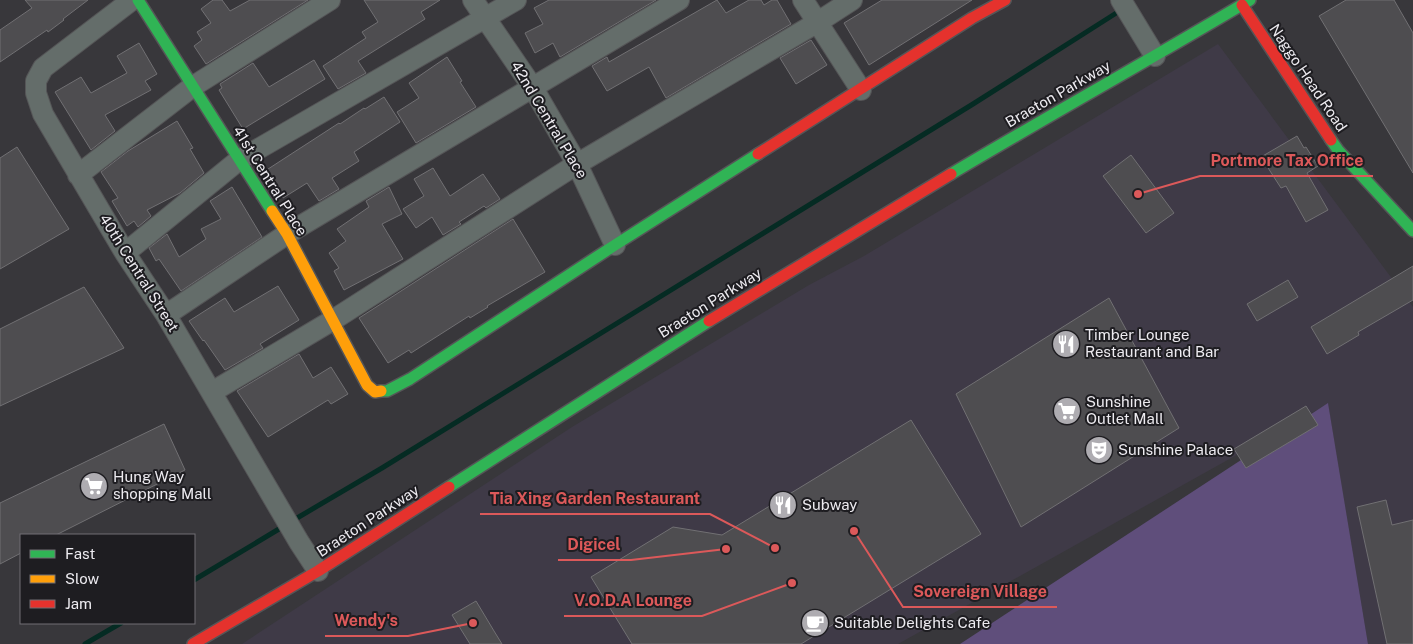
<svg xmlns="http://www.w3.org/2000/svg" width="1413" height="644" font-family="'Public Sans',sans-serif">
<rect width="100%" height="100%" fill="#38373b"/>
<!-- built -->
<path fill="#3f3a47" d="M1218 44 1413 307V644H1368L1328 404 898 644H242L572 427 809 285 864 256Z"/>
<!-- forest -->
<path fill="#5f4e7b" d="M1328 403 1368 644H960Z"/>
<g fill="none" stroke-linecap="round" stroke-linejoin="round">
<!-- stream -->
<path stroke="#052b23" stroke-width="5" d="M292 521 382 468 973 104 1121 10
M194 580 284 526
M85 644 121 623"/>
</g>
<!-- building -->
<path fill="#4e4d50" stroke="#717073" d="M25 0H88L63 19 64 20 48 32 47 30 0 62V30L32 8Z
M213 0H222L230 11 250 0H308L206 64 194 46 202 40 197 32 211 23 201 9Z
M364 0H440L421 12 425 19 358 61 366 73 338 89 323 66 366 38 362 32 378 22Z
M549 0H656L560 57 553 43 535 53 525 33 543 24 534 8Z
M717 0 726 13 749 0H761L764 5 772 0H777L791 24 666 98 649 67 607 91 592 66 607 57 609 62Z
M882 0H972L869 65 844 23Z
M1346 0H1394L1413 33V173L1319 16Z
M811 40 827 65 796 84 780 58Z
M139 43 157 74 145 81 151 90 105 115 115 131 91 150 55 92 81 77 91 93 127 73 117 56Z
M447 57 462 81 460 82 476 107 416 143 397 112 419 98 409 83Z
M314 60 325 79 243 129 219 90 222 88 220 84 253 63 269 87Z
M384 97 400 122 354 152 359 161 332 178 339 189 319 201 307 183 283 198 265 171 339 123 340 124 364 108 365 109Z
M177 121 193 148 190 149 204 173 180 193 147 210 151 216 138 227 134 221 127 226 112 201 118 198 101 172 128 151Z
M1297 136 1304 148 1306 147 1318 166 1307 173 1328 210 1306 222 1286 186 1281 188 1261 157Z
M17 147 69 229 0 269V158Z
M1131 155 1174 213 1146 233 1103 176Z
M433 168 450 196 483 174 500 199 486 208 484 206 459 222 461 224 443 235 432 217 416 228 403 209 424 196 414 179Z
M232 187 262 237 181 291 159 259 156 261 149 248 167 234 179 257 206 239 201 229 221 219 210 201Z
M389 187 402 214 382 224 403 259 344 290 334 271 339 268 329 253 346 241 337 229 369 207 366 201Z
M513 219 545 272 487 306 488 307 470 318 469 316 411 353 409 350 388 363 359 318Z
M1413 266V300L1358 332 1359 335 1327 354 1311 327Z
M1288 280 1298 297 1257 321 1247 304Z
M278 286 299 320 260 344 263 348 225 370 204 340 203 341 189 321 225 298 234 312Z
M84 287 124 348 0 406V329Z
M1109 298 1179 428 1021 527 956 394Z
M299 354 313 378 331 367 348 394 331 404 328 400 268 437 237 391Z
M1306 406 1318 425 1246 468 1234 449Z
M911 420 981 534 801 644H632L591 577 673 527 722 535Z
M164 424 185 470 56 535H21V553L0 564V503Z
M1386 500 1392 525 1413 520V644H1387L1357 507Z
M476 601 494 631 502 644H470L452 615Z"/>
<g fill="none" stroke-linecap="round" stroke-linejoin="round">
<!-- street casing -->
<g stroke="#555557" stroke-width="22">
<path id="street" d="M132 0 43 68 36 81V93L43 114 125 253 166 315 299 542 318 571
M473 0 533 88 577 164 615 245
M803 0 861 90
M1121 0 1155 56
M78 175 192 87 330 0
M125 253 239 160 516 0
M166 315 287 234 679 0
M212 392 333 320 577 164 818 22 852 0"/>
</g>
<!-- fast casing -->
<g stroke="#555557" stroke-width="14">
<path id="fast" d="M138 0 272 211
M1331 140 1338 150 1413 231
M951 174C1050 115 1151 59 1250 0
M381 391H387L410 379 615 245 758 154
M449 487 709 321"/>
</g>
<!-- slow casing -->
<g stroke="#555557" stroke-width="14">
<path id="slow" d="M272 211 287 234 367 385 375 392 381 391"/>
</g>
<!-- jam casing -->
<g stroke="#555557" stroke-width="14">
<path id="jam" d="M1242 5 1331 140
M758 154 972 18 1005 0
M709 321 951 174
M193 644 318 571 449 487"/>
</g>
<!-- street -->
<use href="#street" stroke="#646d6a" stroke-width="20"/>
<!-- fast -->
<use href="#fast" stroke="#30b455" stroke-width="11"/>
<!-- slow -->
<use href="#slow" stroke="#ff9f0a" stroke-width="11"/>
<!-- jam -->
<use href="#jam" stroke="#e5322d" stroke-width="11"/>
</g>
<!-- icons -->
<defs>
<g id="restaurant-disc" transform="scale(1.4375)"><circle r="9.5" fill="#aeacb1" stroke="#1e1d21"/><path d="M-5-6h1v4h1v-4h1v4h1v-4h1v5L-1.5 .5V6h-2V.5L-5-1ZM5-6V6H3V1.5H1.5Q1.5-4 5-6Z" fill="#fff"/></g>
<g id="supermarket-disc" transform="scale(1.4375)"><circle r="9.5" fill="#aeacb1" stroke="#1e1d21"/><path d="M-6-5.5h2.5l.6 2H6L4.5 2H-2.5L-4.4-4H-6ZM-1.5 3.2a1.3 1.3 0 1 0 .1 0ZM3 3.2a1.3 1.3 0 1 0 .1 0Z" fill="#fff"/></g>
<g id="theatre-disc" transform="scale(1.4375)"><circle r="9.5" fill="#aeacb1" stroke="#1e1d21"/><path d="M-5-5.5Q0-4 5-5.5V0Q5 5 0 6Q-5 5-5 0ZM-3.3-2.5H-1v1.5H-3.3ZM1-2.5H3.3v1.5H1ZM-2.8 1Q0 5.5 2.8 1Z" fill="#fff"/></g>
<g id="cafe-disc" transform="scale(1.4375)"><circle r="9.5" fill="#aeacb1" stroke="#1e1d21"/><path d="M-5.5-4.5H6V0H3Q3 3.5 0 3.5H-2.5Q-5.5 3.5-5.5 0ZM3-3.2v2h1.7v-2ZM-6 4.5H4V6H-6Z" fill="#fff"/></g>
</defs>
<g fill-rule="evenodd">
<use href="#restaurant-disc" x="1066" y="344"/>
<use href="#supermarket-disc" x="1067" y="411"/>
<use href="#theatre-disc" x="1099" y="450"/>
<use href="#supermarket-disc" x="94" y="486"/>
<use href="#restaurant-disc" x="783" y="505"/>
<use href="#cafe-disc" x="815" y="623"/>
</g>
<g text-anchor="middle" stroke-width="4" stroke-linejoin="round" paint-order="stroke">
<!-- street labels -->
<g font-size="15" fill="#edebf0" stroke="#1e1d21">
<text transform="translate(1308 78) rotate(56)" y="5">Naggo Head Road</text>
<text transform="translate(1058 94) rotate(-30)" y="5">Braeton Parkway</text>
<text transform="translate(549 120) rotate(59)" y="5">42nd Central Place</text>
<text transform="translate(270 181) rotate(58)" y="5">41st Central Place</text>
<text transform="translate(139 273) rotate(58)" y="5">40th Central Street</text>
<text transform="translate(710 303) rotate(-32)" y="5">Braeton Parkway</text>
<text transform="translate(368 521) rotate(-33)" y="5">Braeton Parkway</text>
</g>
<!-- poi labels -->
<g font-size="15" fill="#edebf0" stroke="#1e1d21" text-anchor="start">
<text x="1085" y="340">Timber Lounge<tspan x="1085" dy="17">Restaurant and Bar</tspan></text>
<text x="1086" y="407">Sunshine<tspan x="1086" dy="17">Outlet Mall</tspan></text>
<text x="1118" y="455">Sunshine Palace</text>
<text x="113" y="482">Hung Way<tspan x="113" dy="17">shopping Mall</tspan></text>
<text x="802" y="510">Subway</text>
<text x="834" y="628">Suitable Delights Cafe</text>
</g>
</g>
<!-- callouts -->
<path fill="none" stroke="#dc595a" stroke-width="2" d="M1138 194L1200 176H1373M775 548L710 514H480M726 549L631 560H558M854 531L903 607H1057M792 583L702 616H564M473 623L408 636H325"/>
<g fill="#dc595a" stroke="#1e1d21" stroke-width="2">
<circle cx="1138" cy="194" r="5"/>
<circle cx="775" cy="548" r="5"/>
<circle cx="726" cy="549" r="5"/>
<circle cx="854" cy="531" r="5"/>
<circle cx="792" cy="583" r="5"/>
<circle cx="473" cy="623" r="5"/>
</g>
<g font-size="16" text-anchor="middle" font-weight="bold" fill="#dc595a" stroke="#1e1d21" stroke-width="4" stroke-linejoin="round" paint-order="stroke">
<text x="1287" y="166">Portmore Tax Office</text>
<text x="595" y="504">Tia Xing Garden Restaurant</text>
<text x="594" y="550">Digicel</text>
<text x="980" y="597">Sovereign Village</text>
<text x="633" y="606">V.O.D.A Lounge</text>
<text x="366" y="626">Wendy's</text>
</g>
<!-- legend -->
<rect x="20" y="534" width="175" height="90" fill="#1e1d21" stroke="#716f74"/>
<rect x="30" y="550" width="25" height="8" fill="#30b455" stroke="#716f74"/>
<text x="65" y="559" font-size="15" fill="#edebf0">Fast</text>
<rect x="30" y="575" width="25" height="8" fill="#ff9f0a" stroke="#716f74"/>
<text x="65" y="584" font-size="15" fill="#edebf0">Slow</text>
<rect x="30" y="600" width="25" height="8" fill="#e5322d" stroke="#716f74"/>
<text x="65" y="609" font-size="15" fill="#edebf0">Jam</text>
</svg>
